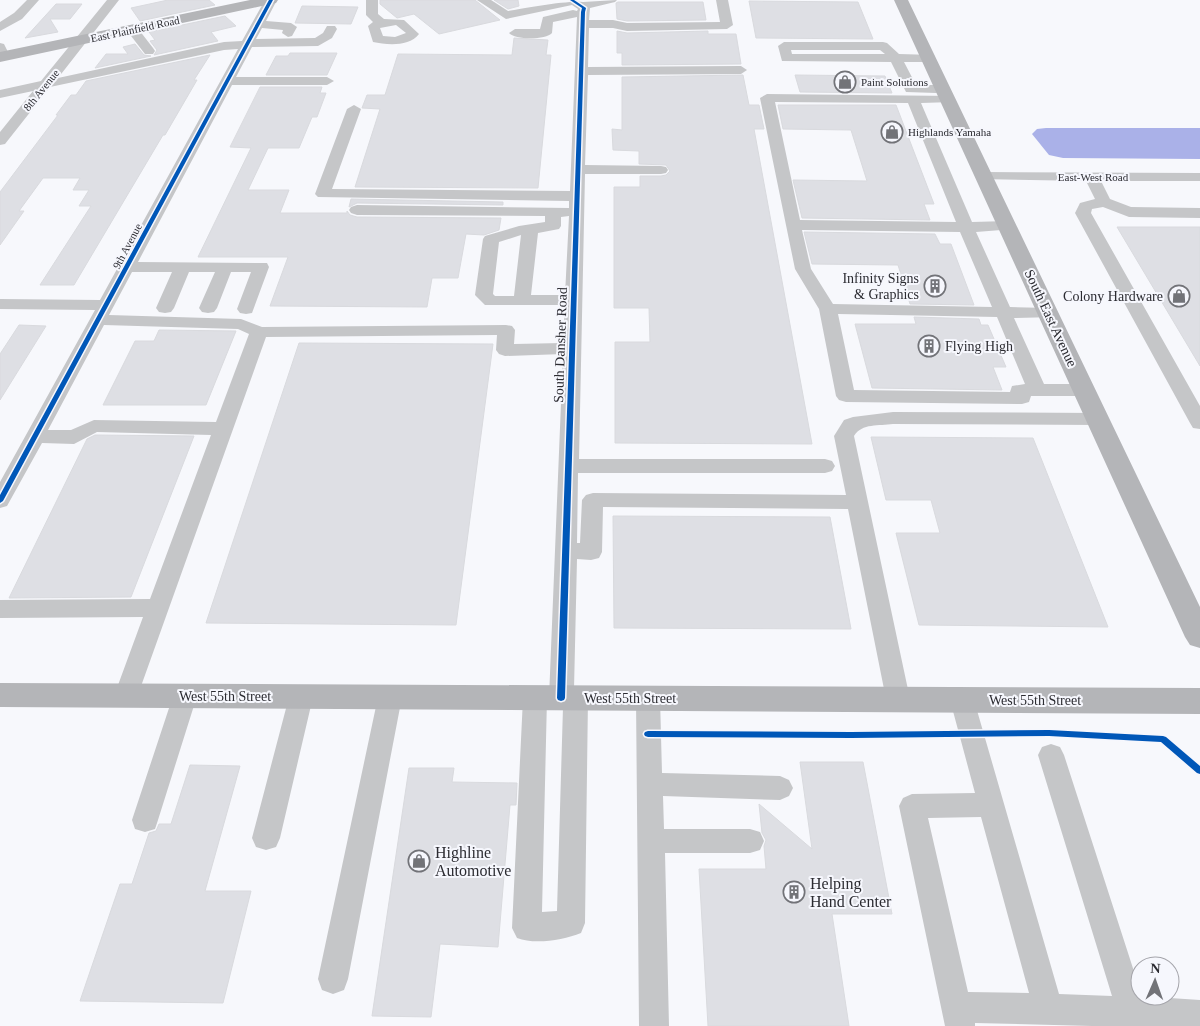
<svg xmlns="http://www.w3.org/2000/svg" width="1200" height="1026" font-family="Georgia,serif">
<rect width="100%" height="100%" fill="#f7f8fc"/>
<!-- water -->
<path fill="#aab1e8" d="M1046 128H1200V159L1063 158 1049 155 1032 134 1037 129Z"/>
<!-- building -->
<path fill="#dedfe4" stroke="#d9dade" d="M168 0H209L215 5 140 21 131 8Z
M380 0H475L500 20 439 34 414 14 397 18 380 4Z
M494 0H518L519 6 508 9Z
M749 1 858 2 873 39 756 38Z
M618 2H703L706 20 627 21 617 19 616 3Z
M56 4H82L70 19H50L58 32 25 38Z
M302 6 358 7 351 24 295 23Z
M225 16 236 26 211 32 218 41 154 55 157 50 150 41 155 40 149 32Z
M617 31 627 33 708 31V34H736L741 64 622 65V53H617Z
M514 38 548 40 546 55H551L538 188 355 187 380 109 362 108 367 95H385L398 54 512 55Z
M135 44 144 55 151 56 95 68 106 54H128L123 47Z
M290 53H337L327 75H266L276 56H288Z
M210 55 194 80H197L165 135H163L74 285H40L91 206H79L89 190H73L80 178H43L19 211H24L0 245V192L58 115H56L71 95H76L86 81Z
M743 75 749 105H759L764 129H754L812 444 615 443V342H650L649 308H614V187H640V176H661L666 175 670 171 666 165 639 164V151L613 150 612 129 622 130V77Z
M795 75 885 76 892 93 800 92Z
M260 87H322L320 93H326L317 117H312L299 148H268L248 190H289L280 213H347V211L350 215 357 217 501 218 499 230 484 235 466 234 458 278H432L427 307 270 306 288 257H198L251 148 230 147Z
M778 105H896L934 204H924L930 220 802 218 793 180 867 181 851 130 783 129Z
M351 199 503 202V205L357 203 349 207Z
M1117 227H1200V366Z
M804 232 935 234 940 244H951L974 305 910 304 898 265 812 264Z
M914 317 979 319 981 325H988L1006 367H993L1002 390 872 388 855 324H916Z
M19 325 46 326 0 400V354Z
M159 330 236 331 206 405H103L135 341H154Z
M299 343 493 344 456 625 206 623Z
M95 435 194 436 131 597 9 598 87 439Z
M871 437 1033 438 1108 627 919 625 896 533H940L931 500H886Z
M613 516 830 517 851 629 614 628Z
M800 762H863L892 914H832L849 1026H708L699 869H766L764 846 766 840 762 833 759 804 812 849Z
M190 765 240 766 205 891H251L223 1003 80 1001 120 884H132L149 833 156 831 159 824H171Z
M409 768H454L452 782 517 783 516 805H510L498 947 440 944 431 1017 372 1016Z"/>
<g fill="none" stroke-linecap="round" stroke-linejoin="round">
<!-- minor -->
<path fill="#c5c6c8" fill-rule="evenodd" d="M27 0H39L22 19 0 31V22L14 13Z
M107 0H119L58 78 224 42 242 41 265 0H277L266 21 291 23 297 27 292 36 288 37 282 33 283 30 262 28 256 39 315 38 323 33 327 26H335L337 29 332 38 318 46 252 47 236 77H327L334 81 327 85H232L138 262 267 263 269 267 252 313 246 314 240 313 237 309 251 272H231L217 308 214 312 208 313 202 312 199 308 215 272H189L174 308 171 312 165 313 159 312 156 308 172 272H132L109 315 241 319 262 327 506 325 512 326 515 330 514 344 563 343 565 305H485L475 295 483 239 485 236 519 226 545 222V216L357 215 351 213 349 210 351 207 357 205 569 208V201L318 197 315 194 347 109 354 105 361 109 332 189 570 191 577 17 553 22 552 33C546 40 515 40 509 33L515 29H540L543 17 573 10 577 11 578 9 572 5 506 19 477 0H491L508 11C524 8 569 0 583 2L617 0 615 2 590 8 589 20H613L627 23 720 22 716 0H728L733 25 727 29 627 31 613 28H589L588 67 741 66 747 70 741 74 588 75 585 165 661 166 666 167 668 170 666 173 661 174H585L579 459H825L832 461 835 466 832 471 825 473H578L577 543H580L582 500 586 495 593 493 846 495 834 436 844 420 853 417 893 412 1098 413 1105 415 1108 419 1105 423 1098 425 893 424C879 426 862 423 854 436L910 699 907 706 898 709 889 706 886 699 848 509 603 507 602 552 599 558 591 560 577 559 574 689 585 691 588 698 585 923 581 933C563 940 535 945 517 938L512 928 523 698 526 691 535 688 544 691 547 698 542 912 557 911 563 707 552 705 549 698 563 354 505 356 499 354 496 350 497 335 266 337 135 703 126 706 117 703 114 696 143 617 0 618V600L150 599 211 435 97 432 74 444 42 443 7 506 0 508V482L95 310 0 309V299L100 300 238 49 224 50 50 87 5 144 0 145V132L33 91 0 98V90L41 81ZM569 216 565 295H531L538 233 559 229 561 226V217ZM521 235 514 296H495L493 294 499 242ZM104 325 238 329 249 334 216 422 94 420 71 430H48Z
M366 0H378V14L384 19 404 20 419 34C409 47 387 45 373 42L368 26 373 22 366 15ZM396 25 406 33 395 37 383 36 380 28Z
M132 25 136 26 153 48 155 51 153 54H145L128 32 126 29 128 26Z
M784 42H883L887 43 899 54 934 55 935 58 929 62H904L916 85H936L943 89 936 93 906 92 891 62 782 61 778 46ZM791 50H880L885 54H792Z
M0 43 4 44 10 56 8 59H0Z
M767 94 953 96 955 99 953 102 921 103 972 222 1008 221 1014 223 1016 226 1014 229 976 232 1010 307 1049 308 1055 309 1058 313 1055 317 1014 318 1044 384H1085L1092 386 1094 390 1092 394 1085 396H1031L1029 402 1022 404 846 402 839 400 836 396 819 309 795 269 760 98ZM775 102 908 103 956 222 800 220ZM802 230 960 232 992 307 833 304 811 269ZM838 314 997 317 1025 384 1012 386 1010 392 854 390Z
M985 172 1200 173V181H1101L1110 199 1131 207 1200 208V218L1129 217 1103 207 1092 209 1091 213 1200 406V429L1193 428 1190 423 1075 213 1080 203 1095 199 1086 181 980 179 978 176 980 173Z
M185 686 194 689 197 696 158 820 155 829 145 832 135 829 132 820 173 696 176 689Z
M301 687 310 690 313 697 280 838 276 847 266 850 256 847 252 838 289 697 292 690Z
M390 687 399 690 402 697 348 979 344 990 333 994 322 990 318 979 378 697 381 690Z
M648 688 657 691 660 698 662 773 780 776 789 780 793 788 789 796 780 800 663 796 664 829H750L760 832 764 841 760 850 750 853H665L669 1026H639L636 698 639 691Z
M962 690 971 693 974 700 1059 994 1112 996 1038 755 1042 747 1051 744 1060 747 1064 755 1140 990V996L1200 1000V1026H1092L975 1023V1026H945L899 806 903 798 912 794 975 793 950 700 953 693ZM981 817 1029 993 968 992 928 818Z"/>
<!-- major -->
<path fill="#b4b5b8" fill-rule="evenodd" d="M250 0H278L276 3 271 4 0 62V52Z
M894 0H908L1200 607V648L1190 645 1185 637Z
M0 683 1200 688V714L0 707Z"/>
<!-- cycleway casing -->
<g stroke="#f6f7fd" stroke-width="3">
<path id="cycleway" d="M269 0H273L3 501 0 503V495Z
M570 0H574L586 8 585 12 565 698 564 700 561 701 558 700 557 698 581 12 582 8Z
M1049 730 1163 736 1166 737 1200 766V774L1197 773 1161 742 1049 736 851 738 648 737 645 736 644 734 645 732 648 731 851 732Z"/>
</g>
<!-- cycleway -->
<use href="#cycleway" fill="#0057b8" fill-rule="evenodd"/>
</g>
<!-- icons -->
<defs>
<g id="shop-ring" transform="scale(1.125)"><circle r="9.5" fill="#f6f7fd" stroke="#727378" stroke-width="1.5"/><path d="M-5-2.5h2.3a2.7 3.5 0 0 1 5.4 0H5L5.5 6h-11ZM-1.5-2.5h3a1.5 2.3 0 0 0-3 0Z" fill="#727378"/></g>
<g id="building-ring" transform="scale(1.125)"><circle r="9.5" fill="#f6f7fd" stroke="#727378" stroke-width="1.5"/><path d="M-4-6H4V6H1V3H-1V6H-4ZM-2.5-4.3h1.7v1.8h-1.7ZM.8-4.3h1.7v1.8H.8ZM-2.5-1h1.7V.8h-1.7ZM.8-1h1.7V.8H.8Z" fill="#727378"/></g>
</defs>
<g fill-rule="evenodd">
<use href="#shop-ring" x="845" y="82"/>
<use href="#shop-ring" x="892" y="132"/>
<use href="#building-ring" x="935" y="286"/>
<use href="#shop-ring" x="1179" y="296"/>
<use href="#building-ring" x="929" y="346"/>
<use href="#shop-ring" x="419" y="861"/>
<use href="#building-ring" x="794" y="892"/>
</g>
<g text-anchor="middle" stroke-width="4" stroke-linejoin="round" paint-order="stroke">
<!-- far-street labels -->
<g font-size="11" fill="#2b2b31" stroke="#f6f7fd">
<text transform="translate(135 29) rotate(-12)" y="4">East Plainfield Road</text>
<text transform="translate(41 90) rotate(-51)" y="4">8th Avenue</text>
<text x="1093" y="181">East-West Road</text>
<text transform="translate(127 246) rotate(-62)" y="4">9th Avenue</text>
</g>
<!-- far-poi labels -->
<g font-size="11" fill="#2b2b31" stroke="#f6f7fd" text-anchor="start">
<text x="861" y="86">Paint Solutions</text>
<text x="908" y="136">Highlands Yamaha</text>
</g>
<!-- poi labels -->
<g font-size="14" fill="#2b2b31" stroke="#f6f7fd" text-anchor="end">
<text x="919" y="283">Infinity Signs<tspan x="919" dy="16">&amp; Graphics</tspan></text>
<text x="1163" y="301">Colony Hardware</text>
<text x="945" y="351" text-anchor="start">Flying High</text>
</g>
<!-- street labels -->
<g font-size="14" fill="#2b2b31" stroke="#f6f7fd">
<text transform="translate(1051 318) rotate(65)" y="5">South East Avenue</text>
<text transform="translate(560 345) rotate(-88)" y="5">South Dansher Road</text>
<text x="225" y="701">West 55th Street</text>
<text x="630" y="703">West 55th Street</text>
<text x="1035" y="705">West 55th Street</text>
</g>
<!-- near-poi labels -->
<g font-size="16" fill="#2b2b31" stroke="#f6f7fd" text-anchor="start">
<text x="435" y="858">Highline<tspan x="435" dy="18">Automotive</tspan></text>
<text x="810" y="889">Helping<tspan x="810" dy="18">Hand Center</tspan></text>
</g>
</g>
<!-- north arrow -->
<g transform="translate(1155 981) rotate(2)"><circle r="24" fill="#f6f7fd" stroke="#a5a5ab"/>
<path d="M0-4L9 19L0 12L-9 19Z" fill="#727378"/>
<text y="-8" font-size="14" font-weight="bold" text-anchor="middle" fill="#2b2b31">N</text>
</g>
</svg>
